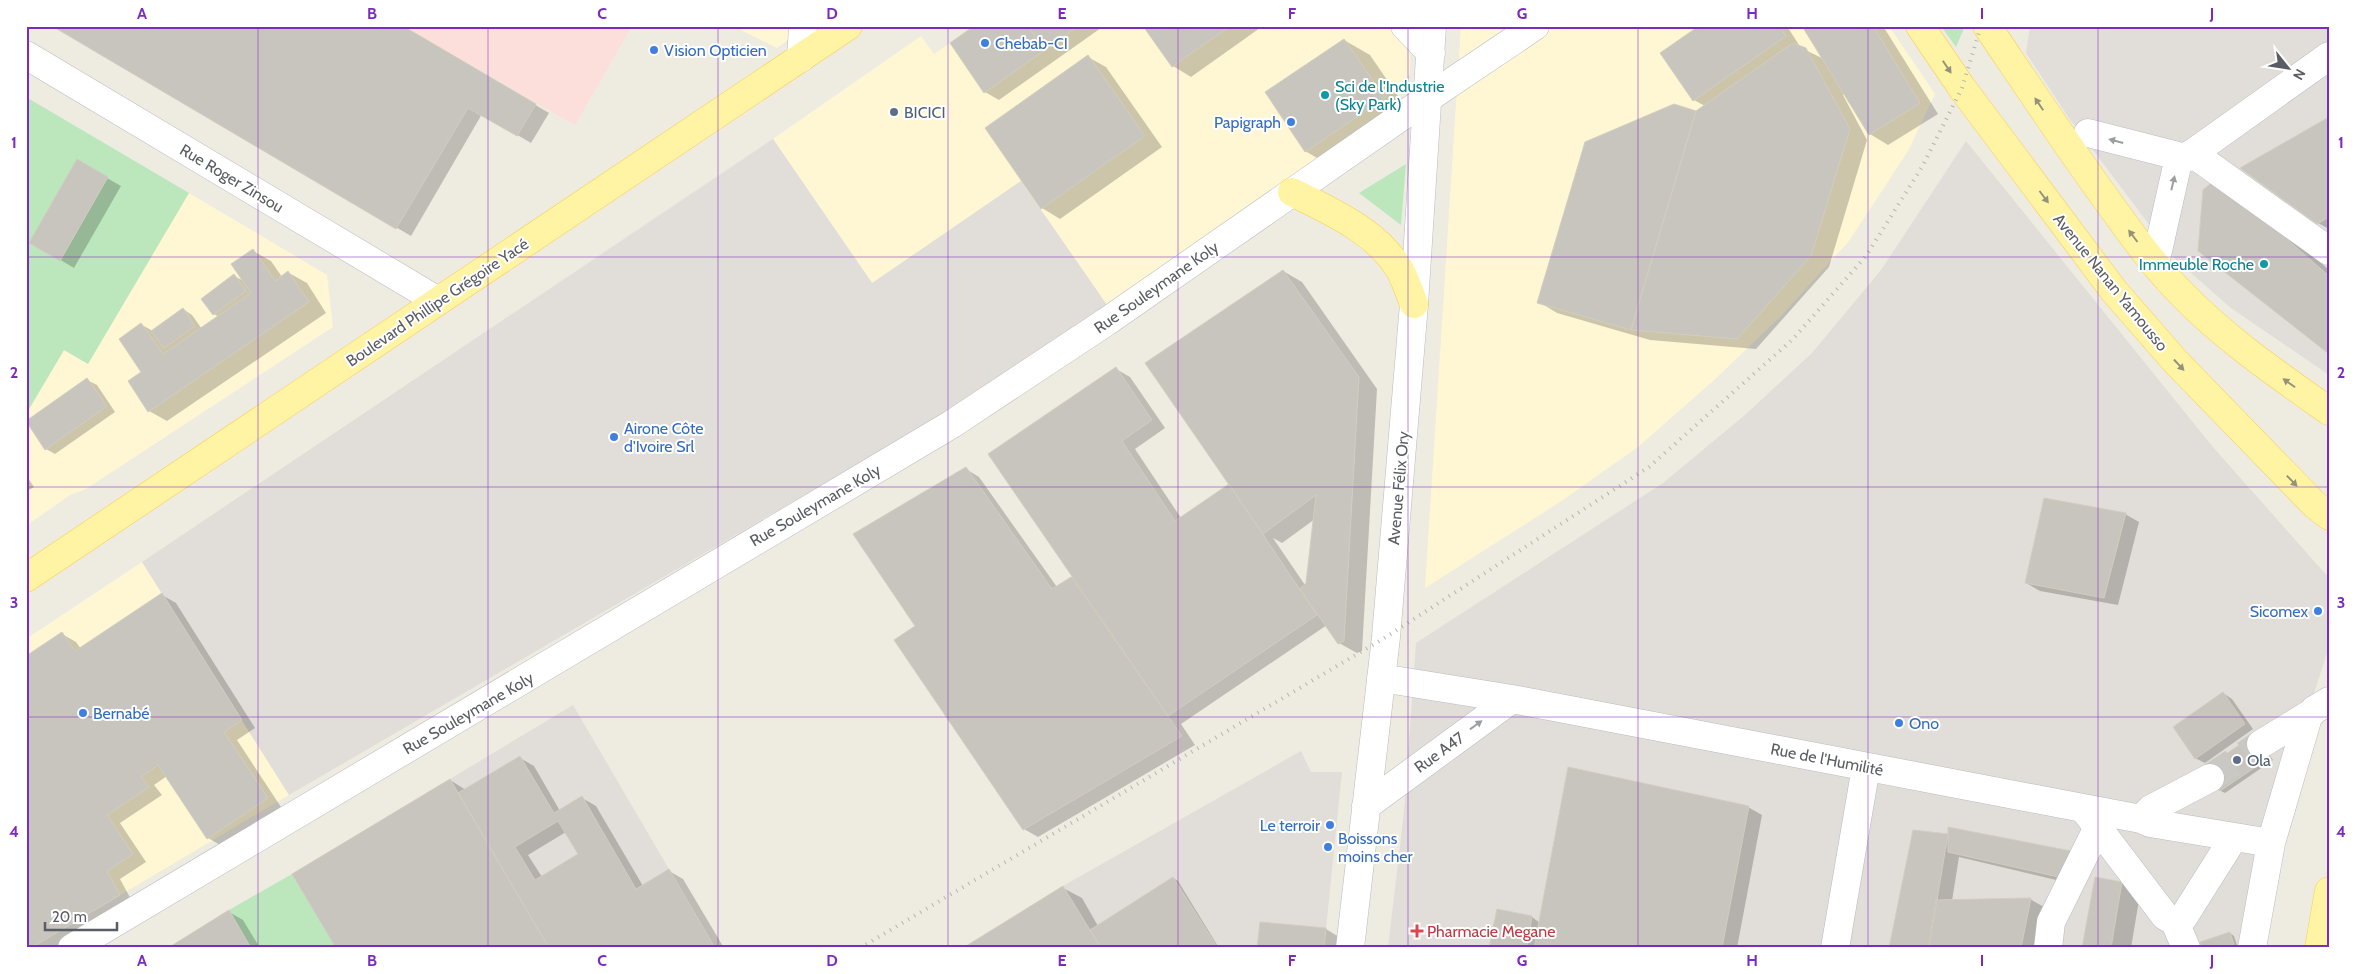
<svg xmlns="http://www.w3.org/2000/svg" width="2355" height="974" font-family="Cabin,sans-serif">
<rect width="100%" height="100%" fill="#eeebe1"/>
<!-- commercial -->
<path fill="#fff7d4" d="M733 26H807L777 48Z
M974 26H1411L1410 72 1394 106 1107 305 1021 181 873 284 773 139 921 36 934 54Z
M1461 26H1889L1935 94 1908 151 1849 241 1781 316 1713 381 1638 447 1560 502 1425 588Z
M189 193 327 275 333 327 86 489 70 495 26 526V415L64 350 88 364Z
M142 562 289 795 31 948H26V639Z"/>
<!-- industrial -->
<path fill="#e1ded9" d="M2030 26H2329V375L2231 308 2175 259 2069 118 2026 53Z
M773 139 872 283 1021 181 1107 305 933 420 289 795 142 562Z
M1966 141 2212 446 2329 578V647L2280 798 2284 845 2264 948H1388L1404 812 1416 643 1663 483 1745 415 1812 353 1881 270Z
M573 705 715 948H549L450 779Z
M1301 751 1311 772H1342L1324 948H963L1063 886Z"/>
<!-- medical -->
<path fill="#fcdfdb" d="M403 26H632L575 125Z"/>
<!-- green -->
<path fill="#bce7bd" d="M1941 26H1965L1956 47Z
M26 97 189 193 88 364 64 350 26 414Z
M1406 164 1401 225 1359 193Z
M292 874 336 948H251L229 910Z"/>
<!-- shadow -->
<path fill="#0003" fill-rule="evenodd" d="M54 26H401L549 113 531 143 482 114 411 236Z
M976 26H1100L1101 28 999 100 985 92Z
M1145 26H1259L1260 28 1191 77 1173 66Z
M1701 26H1787L1799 45 1797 46 1824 59 1803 26H1883L1938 114 1888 145 1870 134 1845 94 1843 95 1867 140 1829 267 1756 349 1650 340 1557 313 1539 302 1697 112 1705 106 1694 100Z
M1344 40 1370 55 1409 112 1331 166 1305 151Z
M1088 57 1106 67 1162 147 1060 219 1042 208Z
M2329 118V229L2318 223Z
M77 161 121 186 74 268 30 242Z
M2243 194 2329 270V353Z
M253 251 271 261 282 277 289 273 307 283 326 313 167 421 149 411 143 372 142 325 153 331 183 309 192 315 202 329 219 317 214 314 234 276 246 282Z
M1283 271 1302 282 1377 389 1362 651 1357 653 1339 643 1327 625 1181 724 1195 745 1038 837 1024 829 917 627 966 469 979 477 1057 587 1072 577 1116 369 1130 377 1165 428 1135 449 1181 518 1230 484ZM1315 519 1307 583 1305 585 1273 538 1282 543Z
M87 380 97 385 115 412 55 454 46 449Z
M26 475 34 487 26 492Z
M2125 514 2139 522 2118 605 2040 591 2026 583Z
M162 595 176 603 255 728 237 740 281 807 222 846 208 838 167 776 154 785 162 795 120 823 146 862 120 879 133 903 58 948H26L62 634 76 642 81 649Z
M2223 693 2232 699 2253 729 2205 763 2195 758Z
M2258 739 2273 760 2225 793 2221 791 2206 769Z
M520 758 534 766 560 811 582 798 596 806 643 886 669 871 683 879 724 948H338L450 780 466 790ZM566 832 579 855 542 877 528 855Z
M1748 807 1762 815 1737 948H1490L1532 917 1540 923Z
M1950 828 2077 885 1959 857 1952 901 2030 899 2044 907 2036 948H1890L1914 831 1949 835Z
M1173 878 1178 881 1219 948H966L1063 888 1082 898 1098 926Z
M2096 878 2122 883 2140 894 2131 948H2084Z
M229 912 243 920 260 948H170Z
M1326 929 1339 937 1338 948H1258Z
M2230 933 2234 936 2238 948H2203Z"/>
<!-- building -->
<path fill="#c8c5be" stroke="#d2cdbf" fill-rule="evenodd" d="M52 26H403L536 104 517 136 468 108 396 229Z
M974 26H1028L1045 50 984 93 950 43Z
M1028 26H1078L1045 50Z
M1143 26H1230L1172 67Z
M1699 26H1779L1786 36 1693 101 1660 53Z
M1802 26H1873L1920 103 1869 135Z
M1344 39 1385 98 1305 152 1265 92Z
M1793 43 1806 48 1850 129 1811 256 1737 339 1631 330 1696 111Z
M1088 55 1145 136 1041 209 985 128Z
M1674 104 1696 111 1631 330 1537 303 1585 142Z
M2329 117V217L2317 224 2240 168Z
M77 159 108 177 60 261 29 243Z
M2217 178 2329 276V354L2198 251 2203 190Z
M253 249 275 281 288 271 309 302 148 412 128 381 141 372 119 339 141 323 163 354 251 293 231 264Z
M1283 270 1359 377 1344 641 1338 644 1300 589 1306 583 1316 495 1263 534 1145 363Z
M234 274 246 291 213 315 201 299Z
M183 308 195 326 164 348 151 331Z
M1116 367 1152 420 1122 441 1175 521 1229 484 1317 615 1168 716 988 454Z
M87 378 107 406 45 450 26 421Z
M966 467 1052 589 1071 577 1182 736 1023 830 894 640 915 626 853 534Z
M2044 498 2126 513 2104 598 2025 583Z
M162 593 242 720 224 732 268 798 207 839 158 765 141 777 149 787 107 815 133 854 107 871 120 895 31 948H26V656L62 632 75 651Z
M2223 692 2245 724 2195 759 2173 727Z
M2254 735 2269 758 2220 791 2204 769Z
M520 756 554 813 582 796 636 889 669 869 715 948H549L458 793ZM558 821 578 854 535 880 515 847Z
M1568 767 1749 806 1722 948H1534Z
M450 779 549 948H336L292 874Z
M1948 827 2071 851 2063 878 1948 852Z
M1913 830 1948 834 1929 948H1889Z
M1173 877 1216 945 1212 948H1101L1090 930Z
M2095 877 2122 882 2111 948H2082Z
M1063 886 1101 948H963Z
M2031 898 2021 948H1928L1936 900Z
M1497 909 1532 916 1527 948H1489Z
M229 910 251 948H168Z
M1260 922 1326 928 1324 948H1257Z
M2230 932 2235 948H2202L2200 942Z"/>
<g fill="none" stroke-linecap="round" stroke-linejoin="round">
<!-- minor-tunnel -->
<path stroke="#c9c8c2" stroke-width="28" stroke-dasharray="28 14" stroke-linecap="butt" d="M2210 778 2261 744"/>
<!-- minor casing -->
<g stroke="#b9bbc1" stroke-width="29">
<path id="minor" d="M1405 26 1431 53
M26 55 438 301
M801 58 803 26
M2088 133 2186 158 2329 56
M2192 153 2329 251
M2155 264 2179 157
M1381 678 1512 699 2083 808 2141 819 2150 823 2271 843
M2261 744 2310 714
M1366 806 1512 699
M2083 808 2165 916 2175 922 2186 948
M2141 819 2151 809 2210 778
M2175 922 2183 918 2234 837
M72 948 952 424 1106 322 1428 98 1535 26
M1350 948 1386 637 1414 304 1432 26
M1835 948 1866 767
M2048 948 2051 922 2098 827
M2252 948 2271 843 2308 717 2314 710 2329 701"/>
</g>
<!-- major casing -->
<g stroke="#f8cf4f" stroke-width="29">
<path id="major" d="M1920 26 1962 88 2114 291 2176 362 2314 504 2329 516
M1987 26C2029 88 2070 150 2114 210 2135 239 2156 268 2181 293 2224 338 2278 375 2329 411
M1292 192C1330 211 1379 232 1401 272 1406 282 1410 293 1414 304
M26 578 848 26
M2319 948 2329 891"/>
</g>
<!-- minor -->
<use href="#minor" stroke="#fff" stroke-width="28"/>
<!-- major -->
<use href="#major" stroke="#fff4a4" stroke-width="28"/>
<!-- rail -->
<path stroke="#b3b4b4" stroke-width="4" stroke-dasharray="1 6" stroke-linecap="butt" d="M860 948 1386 637 1649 467 1793 339 1866 256 1922 167 1962 88 1981 26"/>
</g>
<!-- one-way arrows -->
<defs><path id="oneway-solid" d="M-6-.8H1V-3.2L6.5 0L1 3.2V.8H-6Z" transform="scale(1.25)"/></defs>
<g fill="#94927a">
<use href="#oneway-solid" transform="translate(1947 67) rotate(56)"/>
<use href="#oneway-solid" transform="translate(2039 104) rotate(-124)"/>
<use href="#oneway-solid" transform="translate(2044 197) rotate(53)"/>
<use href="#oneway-solid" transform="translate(2133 236) rotate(-127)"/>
<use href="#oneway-solid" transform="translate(2179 365) rotate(47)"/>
<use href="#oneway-solid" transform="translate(2289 383) rotate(-145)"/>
<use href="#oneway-solid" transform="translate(2292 481) rotate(46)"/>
</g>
<g fill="#9c9ea1">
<use href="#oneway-solid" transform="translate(2116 141) rotate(-165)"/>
<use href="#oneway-solid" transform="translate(2173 183) rotate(-77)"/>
<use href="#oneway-solid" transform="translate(1476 725) rotate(-36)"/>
</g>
<!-- grid -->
<path fill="none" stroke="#7b2cbf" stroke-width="1" stroke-opacity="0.55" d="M258 26V948M488 26V948M718 26V948M948 26V948M1178 26V948M1408 26V948M1638 26V948M1868 26V948M2098 26V948M26 257H2329M26 487H2329M26 717H2329"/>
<!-- markers -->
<g fill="#3f7fe0" stroke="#fff" stroke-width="2">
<circle cx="985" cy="43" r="5"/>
<circle cx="654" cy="50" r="5"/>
<circle cx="1291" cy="122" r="5"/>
<circle cx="614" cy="437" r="5"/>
<circle cx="2318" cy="611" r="5"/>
<circle cx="83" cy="713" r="5"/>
<circle cx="1899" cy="723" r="5"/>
<circle cx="1330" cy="825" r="5"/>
<circle cx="1328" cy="847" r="5"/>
</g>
<g fill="#0f9aa8" stroke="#fff" stroke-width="2">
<circle cx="1325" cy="95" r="5"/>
<circle cx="2264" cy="264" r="5"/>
</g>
<g fill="#5c6f8a" stroke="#fff" stroke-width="2">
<circle cx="894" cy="112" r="5"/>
<circle cx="2237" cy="760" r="5"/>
</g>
<path fill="#e0444e" stroke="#fff" stroke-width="2" d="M1414.5 923.5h5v5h5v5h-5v5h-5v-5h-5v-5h5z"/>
<g text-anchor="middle" stroke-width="4" stroke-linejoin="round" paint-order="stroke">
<!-- shop labels -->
<g font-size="16" fill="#366cbe" stroke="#fff" text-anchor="start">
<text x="995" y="49">Chebab-CI</text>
<text x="664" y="56">Vision Opticien</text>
<text x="1281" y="128" text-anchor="end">Papigraph</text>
<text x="624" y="434">Airone Côte<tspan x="624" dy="18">d'Ivoire Srl</tspan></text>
<text x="2308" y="617" text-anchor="end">Sicomex</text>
<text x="93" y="719">Bernabé</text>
<text x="1909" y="729">Ono</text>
<text x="1320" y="831" text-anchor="end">Le terroir</text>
<text x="1338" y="844">Boissons<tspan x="1338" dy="18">moins cher</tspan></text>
</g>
<!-- culture labels -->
<g font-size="16" fill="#0d838f" stroke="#fff" text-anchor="start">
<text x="1335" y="92">Sci de l'Industrie<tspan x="1335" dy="18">(Sky Park)</tspan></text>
<text x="2254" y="270" text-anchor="end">Immeuble Roche</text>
</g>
<!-- service labels -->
<g font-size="16" fill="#4e5e75" stroke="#fff" text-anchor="start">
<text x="904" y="118">BICICI</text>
<text x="2247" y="766">Ola</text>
</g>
<!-- street labels -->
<g font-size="16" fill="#5a5d63" stroke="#fff">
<text transform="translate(232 178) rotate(31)" y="6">Rue Roger Zinsou</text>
<text transform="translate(2111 282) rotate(51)" y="6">Avenue Nanan Yamousso</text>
<text transform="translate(1156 287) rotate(-35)" y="6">Rue Souleymane Koly</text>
<text transform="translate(437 302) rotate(-34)" y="6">Boulevard Phillipe Grégoire Yacé</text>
<text transform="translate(1398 488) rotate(-85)" y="6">Avenue Félix Ory</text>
<text transform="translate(815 505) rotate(-30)" y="6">Rue Souleymane Koly</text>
<text transform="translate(468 713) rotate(-30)" y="6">Rue Souleymane Koly</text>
<text transform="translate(1439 752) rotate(-36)" y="6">Rue A47</text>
<text transform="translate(1827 759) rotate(11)" y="6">Rue de l'Humilité</text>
</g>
<!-- health labels -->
<g font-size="16" fill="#be3a42" stroke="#fff" text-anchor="start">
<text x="1427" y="937">Pharmacie Megane</text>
</g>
</g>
<!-- border -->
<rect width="2355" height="974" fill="none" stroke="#ffffff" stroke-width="55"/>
<!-- north arrow -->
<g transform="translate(2288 68) rotate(120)" stroke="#ffffff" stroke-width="4" paint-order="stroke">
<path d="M0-4L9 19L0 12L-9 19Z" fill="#5a5d63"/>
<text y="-8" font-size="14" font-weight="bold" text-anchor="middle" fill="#5a5d63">N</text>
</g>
<!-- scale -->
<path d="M45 922v8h72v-8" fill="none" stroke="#5a5d63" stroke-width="2.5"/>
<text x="52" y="922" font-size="15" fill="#5a5d63" stroke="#ffffff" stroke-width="4" paint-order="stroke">20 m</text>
<rect x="28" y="28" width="2300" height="918" fill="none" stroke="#7b2cbf" stroke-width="2"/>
<g font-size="16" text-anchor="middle" font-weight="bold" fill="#7b2cbf">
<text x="142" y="19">A</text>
<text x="372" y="19">B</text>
<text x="602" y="19">C</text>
<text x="832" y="19">D</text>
<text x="1062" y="19">E</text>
<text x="1292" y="19">F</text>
<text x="1522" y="19">G</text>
<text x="1752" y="19">H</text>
<text x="1982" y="19">I</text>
<text x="2212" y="19">J</text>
<text x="14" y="148">1</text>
<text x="2341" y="148">1</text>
<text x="14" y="378">2</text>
<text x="2341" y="378">2</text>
<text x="14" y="608">3</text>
<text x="2341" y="608">3</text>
<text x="14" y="837">4</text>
<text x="2341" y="837">4</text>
<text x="142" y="966">A</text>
<text x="372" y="966">B</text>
<text x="602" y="966">C</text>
<text x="832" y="966">D</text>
<text x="1062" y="966">E</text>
<text x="1292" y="966">F</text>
<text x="1522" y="966">G</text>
<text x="1752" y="966">H</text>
<text x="1982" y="966">I</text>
<text x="2212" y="966">J</text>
</g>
</svg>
